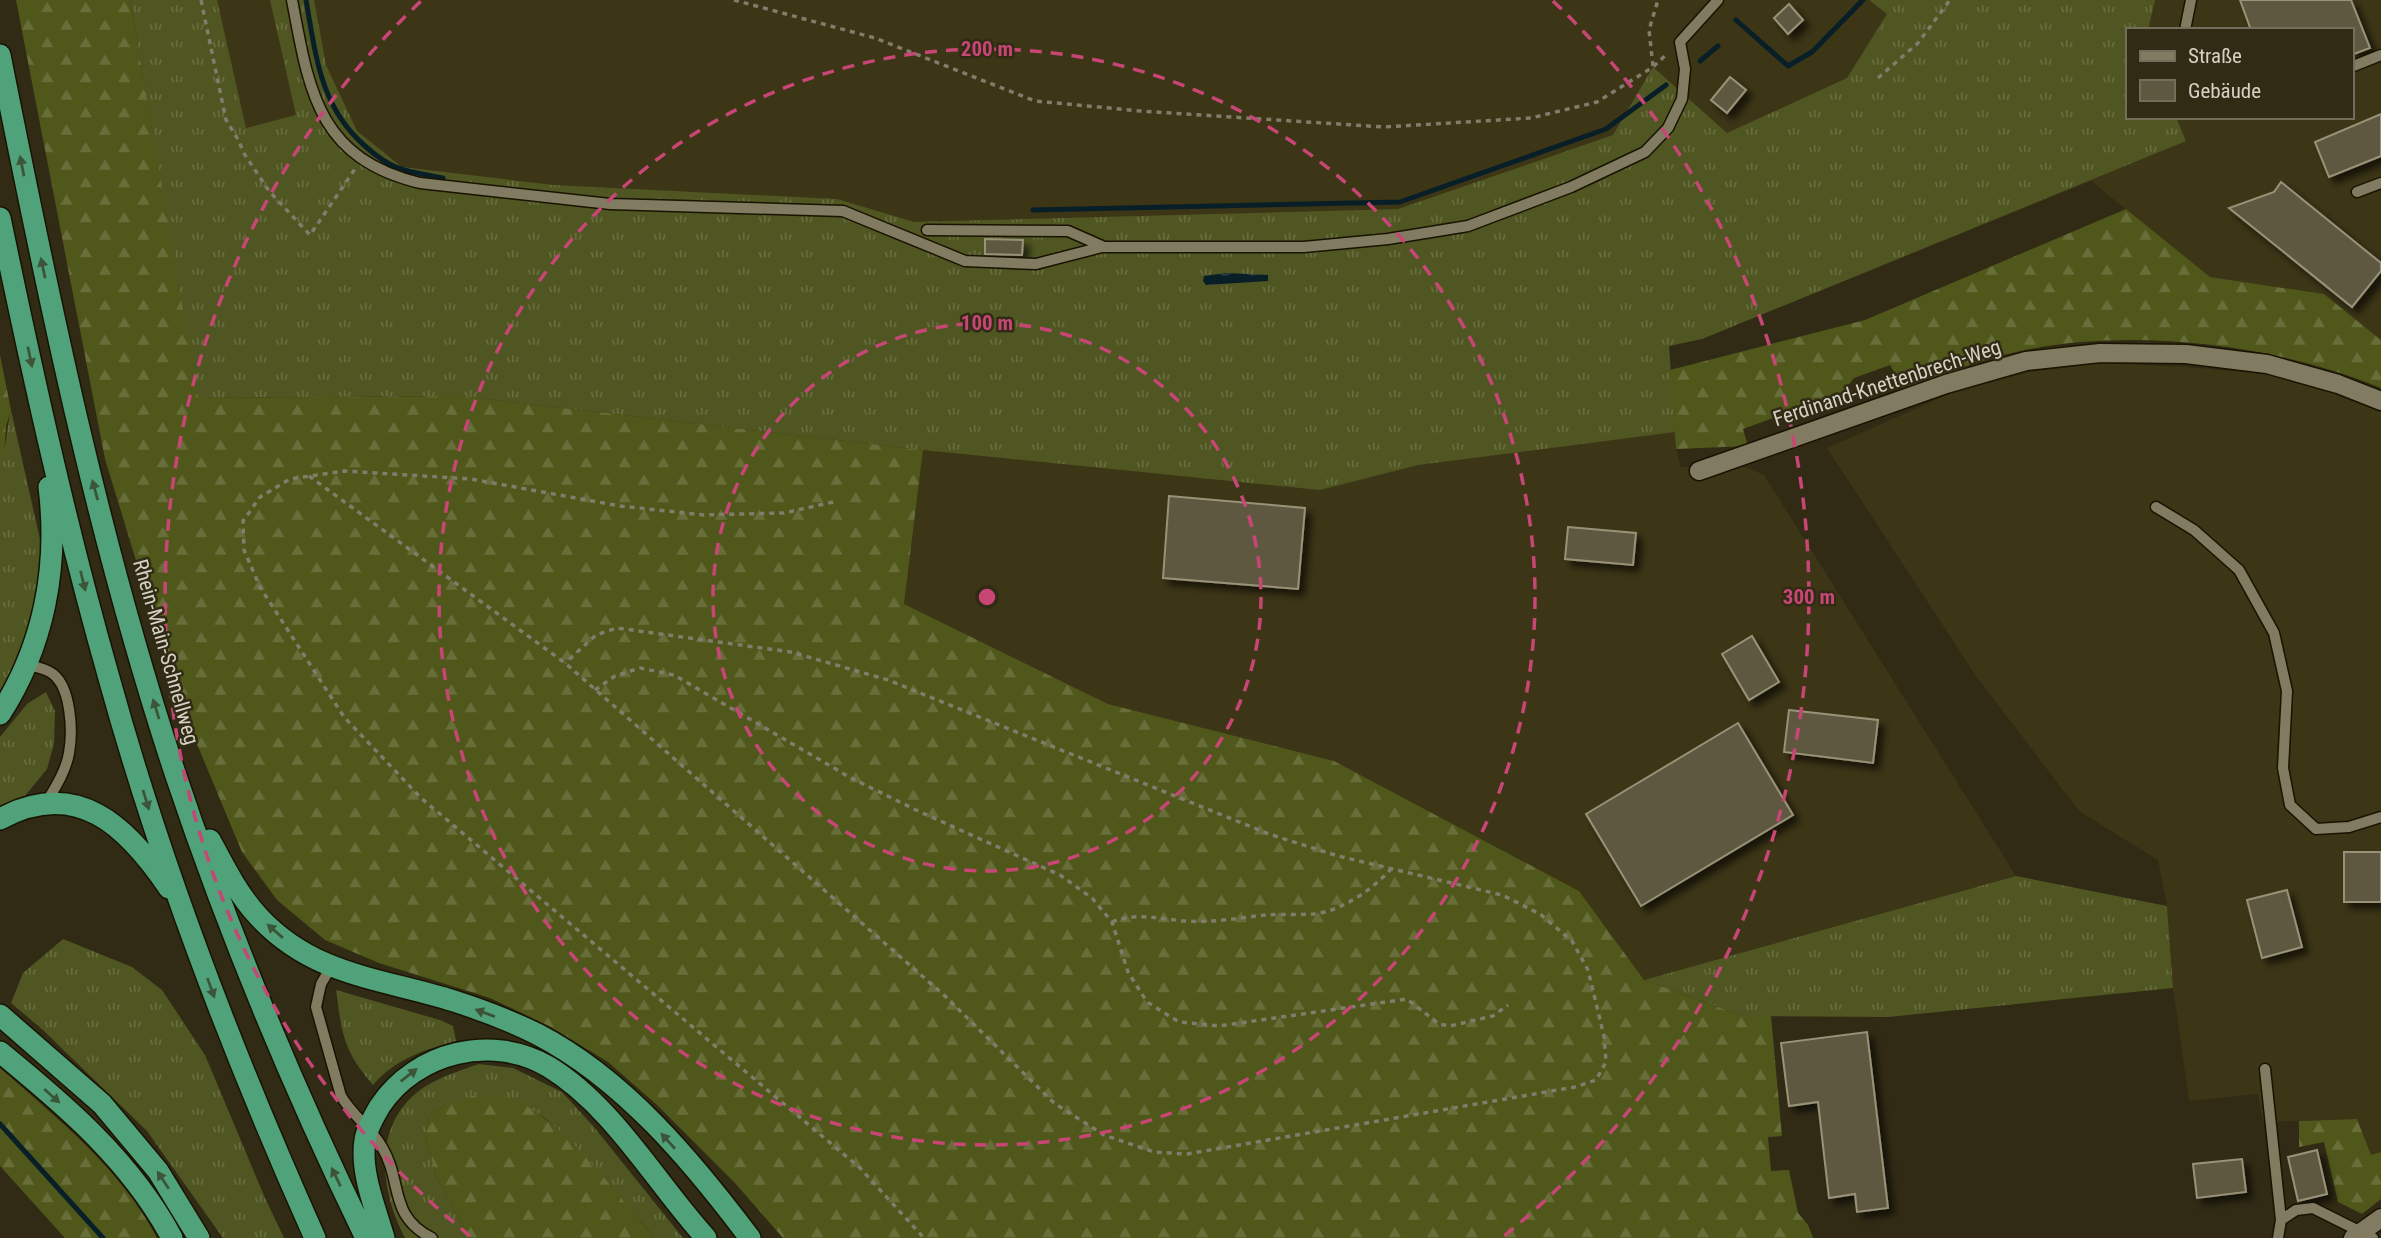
<svg xmlns="http://www.w3.org/2000/svg" width="2381" height="1238" font-family="'Roboto Condensed',sans-serif">
<defs>
<pattern id="grass-tufts" width="24" height="20" patternUnits="userSpaceOnUse" patternTransform="scale(1.75)"><rect width="24" height="20" fill="#4f5621"/><path d="M3 7l-1-3M5 7V3M7 7l1-3M15 17l-1-3M17 17v-4M19 17l1-3" fill="none" stroke="#676d40"/></pattern>
<pattern id="forest-firs" width="22" height="20" patternUnits="userSpaceOnUse" patternTransform="scale(1.75)"><rect width="22" height="20" fill="#50571a"/><path d="M5 1l3.5 6h-7zM16 11l3.5 6h-7z" fill="#686e3a"/></pattern>
<pattern id="water-waves" width="16" height="10" patternUnits="userSpaceOnUse" patternTransform="scale(1.75)"><rect width="16" height="10" fill="#091f28"/><path d="M0 5q4-4 8 0t8 0" fill="none" stroke="#2c3f46"/></pattern>
<filter id="shadow"><feDropShadow dx="6" dy="6" stdDeviation="3.5" flood-color="#0009"/></filter>
</defs>
<rect width="100%" height="100%" fill="#312b15"/>
<!-- built -->
<path fill="#3c3516" fill-rule="evenodd" d="M130 0H2381V340L2324 294 2210 277 2091 181 1702 339 1669 346 1676 449 1681 467 1743 466 1764 475 2016 876 1644 980 1579 891 1334 761 1108 704 904 604 923 450 461 396ZM2127 30H2351V117H2127Z
M2101 363 2187 367 2267 374 2338 395 2381 412V1152L2371 1155 2357 1119 2263 1122 2258 1094 2189 1101 2173 988 2167 906 2158 860 2079 811 1976 676 1827 448 1947 395 2029 372Z"/>
<!-- grass -->
<path fill="url(#grass-tufts)" d="M130 0H217L246 128 296 115 270 0H314L326 65 357 131 402 167 553 185 837 199 914 222 1398 209 1613 135 1653 67 1727 133 1847 78 1887 14 1869 0H2155L2148 30H2127V117H2176L2186 141 1702 339 1669 346 1675 432 1418 465 1320 490 923 450 461 396 197 398Z
M11 410 41 544 37 594 30 624 13 668 0 691V458C7 449 7 423 11 410Z
M46 692 55 711 54 744 47 769 24 797 0 810V737L27 704Z
M2016 876 2167 906 2173 988 1888 1017 1743 1016 1644 980Z
M63 939 132 967 162 990 205 1055 265 1198 284 1238H223L147 1131 43 1030 11 1003 23 973Z
M336 990 440 1020 453 1026 456 1041C425 1049 394 1060 373 1085 343 1050 342 1034 336 990Z
M479 1064 513 1068 562 1092 594 1127 683 1238H655L574 1145 544 1117 505 1097 443 1107 429 1116 425 1135 436 1176 469 1238H405C380 1191 372 1126 420 1090 438 1077 459 1071 479 1064Z"/>
<!-- forest -->
<path fill="url(#forest-firs)" d="M16 0H130L198 398 461 396 923 450 904 604 1108 704 1334 761 1579 891 1644 980 1743 1016H1771L1782 1136 1768 1137 1771 1171 1789 1170 1798 1213 1808 1225 1813 1238H783L735 1183 656 1104 608 1062 551 1027 490 998 379 963 325 940 277 900 242 852 179 701 105 459Z
M2126 209 2210 277 2324 294 2381 340V388C2274 344 2134 327 2020 351 1980 360 1941 374 1904 390L1890 365 1854 378 1842 393 1743 429 1748 446 1676 449 1670 370 1865 320Z
M0 355 11 410 6 426 4 454 0 458Z
M0 1068C58 1119 121 1169 157 1238H65L0 1166Z
M473 1096C483 1096 496 1095 506 1097 558 1112 618 1197 655 1238H469L436 1176 425 1135 429 1116 443 1107Z
M2357 1119 2371 1155 2381 1152V1199L2362 1214 2338 1202 2324 1142 2299 1147V1121Z"/>
<!-- water -->
<path fill="url(#water-waves)" d="M1226 273 1268 275V281L1206 285 1203 281 1204 276Z"/>
<g fill="none" stroke-linecap="round" stroke-linejoin="round">
<!-- stream -->
<path stroke="#091f28" stroke-width="5" d="M306 0C316 56 320 107 365 146 374 154 385 163 396 167 411 173 428 175 443 178
M1736 20 1788 66 1812 52 1863 0
M1700 61 1718 46
M1033 210 1400 202 1606 129 1666 85
M0 1124 103 1238"/>
</g>
<!-- building -->
<path fill="#5e5840" stroke="#989278" stroke-width="2" filter="url(#shadow)" d="M2240 0H2351L2370 48 2351 55V30H2251Z
M1789 4 1803 20 1788 34 1774 18Z
M1730 77 1746 90 1727 113 1711 100Z
M2381 114V156L2329 177 2315 142Z
M2281 182 2381 263V271L2352 307 2229 208 2274 192Z
M985 239 1023 240 1022 255 985 254Z
M1169 496 1305 508 1298 589 1163 578Z
M1568 527 1636 533 1633 565 1565 559Z
M1752 636 1779 682 1749 700 1722 654Z
M1789 710 1878 720 1873 763 1784 752Z
M1738 723 1793 815 1641 906 1586 814Z
M2344 852H2381V902H2344Z
M2287 890 2302 947 2262 958 2247 900Z
M1867 1032 1888 1208 1857 1212 1855 1194 1829 1198 1818 1102 1789 1106 1781 1043Z
M2317 1150 2327 1194 2298 1201 2288 1157Z
M2242 1159 2246 1192 2197 1198 2193 1164Z"/>
<g fill="none" stroke-linecap="round" stroke-linejoin="round">
<!-- lane casing -->
<g stroke="#191301" stroke-width="13">
<path id="lane" d="M292 0C309 90 317 158 420 183L610 204 843 211 965 261 1036 264 1102 247H1304L1388 239 1468 226 1571 187 1645 152 1668 128 1682 99 1685 69 1680 42 1718 0
M2185 30 2191 0
M2351 67 2381 55
M2357 192 2381 183
M927 230 1068 231 1102 246
M2156 507 2194 530 2239 570 2274 633 2287 691 2283 768 2290 805 2316 829 2349 827 2381 817
M27 665C36 667 45 668 53 674 71 688 73 731 69 753 66 771 55 788 46 803
M331 967 321 984 316 1007 341 1096C352 1115 371 1128 382 1147 403 1182 388 1216 432 1238
M2265 1069 2281 1220 2278 1238
M2281 1220 2296 1210 2313 1208 2373 1238"/>
</g>
<!-- street casing -->
<g stroke="#191301" stroke-width="21">
<path id="street" d="M1699 471 1946 384 2026 361 2100 353 2186 354 2267 364 2338 384 2381 401
M2353 1238 2381 1218"/>
</g>
<!-- highway casing -->
<g stroke="#191301" stroke-width="24">
<path id="highway" d="M0 55C48 297 98 541 176 776 229 934 293 1088 366 1238
M0 218C32 372 66 527 109 678 162 870 234 1057 315 1238
M0 714C44 646 59 567 49 487
M0 819C77 777 127 826 169 888
M210 840C224 866 237 893 258 916 313 976 381 978 454 1001 482 1010 511 1021 537 1034 624 1079 692 1161 750 1238
M0 1015 102 1104 158 1171 199 1238
M0 1052C66 1106 131 1161 172 1238
M384 1238C375 1207 360 1172 365 1140 367 1128 374 1116 380 1106 416 1052 492 1033 549 1067 613 1106 656 1183 706 1238"/>
</g>
<!-- path -->
<path stroke="#817c6b" stroke-width="3.5" stroke-dasharray="5 5" stroke-linecap="butt" d="M201 0 226 120 239 141 243 152 269 191 310 235 355 169
M734 0 875 38 1035 101 1140 111 1384 127 1531 118 1597 102 1653 67 1668 53
M1653 66 1649 30 1658 0
M1878 78 1918 43 1950 0
M309 476 565 663 945 996 1054 1103 1104 1135 1154 1152 1187 1154 1575 1087 1596 1080 1606 1062 1604 1036 1588 970 1572 941 1540 914 1502 895 1338 856 1269 834 888 680 791 652 617 628 596 635 565 663
M833 502 784 513 704 515 620 506 471 479 344 471 290 479 260 497 243 521 244 550 260 587 344 717 421 798 860 1168 924 1238
M595 690 615 676 640 668 674 675 851 778 916 810 1060 875 1092 898 1112 922 1128 972 1147 1002 1179 1022 1219 1026 1407 999 1439 1024 1450 1026 1493 1016 1508 1005
M1112 922C1137 912 1159 919 1185 921 1212 923 1239 918 1265 915 1281 914 1298 915 1314 914 1342 911 1373 889 1391 869"/>
<!-- lane -->
<use href="#lane" stroke="#817b62" stroke-width="10"/>
<!-- street -->
<use href="#street" stroke="#817b62" stroke-width="18"/>
<!-- highway -->
<use href="#highway" stroke="#4fa27a" stroke-width="21"/>
</g>
<!-- one-way arrows -->
<defs><path id="oneway-solid" d="M-6-.8H1V-3.2L6.5 0L1 3.2V.8H-6Z" transform="scale(1.75)"/></defs>
<g fill="#3c5538">
<use href="#oneway-solid" transform="translate(22 166) rotate(-101)"/>
<use href="#oneway-solid" transform="translate(43 268) rotate(-102)"/>
<use href="#oneway-solid" transform="translate(30 357) rotate(78)"/>
<use href="#oneway-solid" transform="translate(95 490) rotate(-105)"/>
<use href="#oneway-solid" transform="translate(83 581) rotate(76)"/>
<use href="#oneway-solid" transform="translate(156 709) rotate(-107)"/>
<use href="#oneway-solid" transform="translate(146 800) rotate(73)"/>
<use href="#oneway-solid" transform="translate(275 931) rotate(-139)"/>
<use href="#oneway-solid" transform="translate(211 988) rotate(70)"/>
<use href="#oneway-solid" transform="translate(485 1013) rotate(-160)"/>
<use href="#oneway-solid" transform="translate(409 1075) rotate(-38)"/>
<use href="#oneway-solid" transform="translate(52 1096) rotate(42)"/>
<use href="#oneway-solid" transform="translate(668 1141) rotate(-132)"/>
<use href="#oneway-solid" transform="translate(336 1177) rotate(-116)"/>
<use href="#oneway-solid" transform="translate(163 1180) rotate(-123)"/>
</g>
<!-- distance rings -->
<g fill="none" stroke="#c74676" stroke-width="3.5" stroke-dasharray="12 9">
<circle cx="987" cy="597" r="274"/>
<circle cx="987" cy="597" r="548"/>
<path d="M470 1236A822 822 0 0 1 421 1M1553 1A822 822 0 0 1 1504 1236"/>
</g>
<g text-anchor="middle" stroke-width="5" stroke-linejoin="round" paint-order="stroke">
<!-- street labels -->
<g font-size="21" fill="#d5d2c5" stroke="#312b15">
<text transform="translate(1887 383) rotate(-18)" y="7">Ferdinand-Knettenbrech-Weg</text>
<text transform="translate(166 652) rotate(74)" y="7">Rhein-Main-Schnellweg</text>
</g>
</g>
<circle cx="987" cy="597" r="10" fill="#c74676" stroke="#312b15" stroke-width="3.5"/>
<g font-size="21" text-anchor="middle" font-weight="bold" fill="#c74676" stroke="#312b15" stroke-width="5" stroke-linejoin="round" paint-order="stroke">
<text x="987" y="56">200 m</text>
<text x="987" y="330">100 m</text>
<text x="1809" y="604">300 m</text>
</g>
<!-- legend -->
<rect x="2126" y="28" width="228" height="91" fill="#312b15" stroke="#736e5b" stroke-width="2"/>
<rect x="2140" y="51" width="35" height="10" fill="#817b62" stroke="#736e5b" stroke-width="2"/>
<text x="2188" y="63" font-size="21" fill="#d5d2c5">Straße</text>
<rect x="2140" y="80" width="35" height="21" fill="#5e5840" stroke="#736e5b" stroke-width="2"/>
<text x="2188" y="98" font-size="21" fill="#d5d2c5">Gebäude</text>
</svg>
